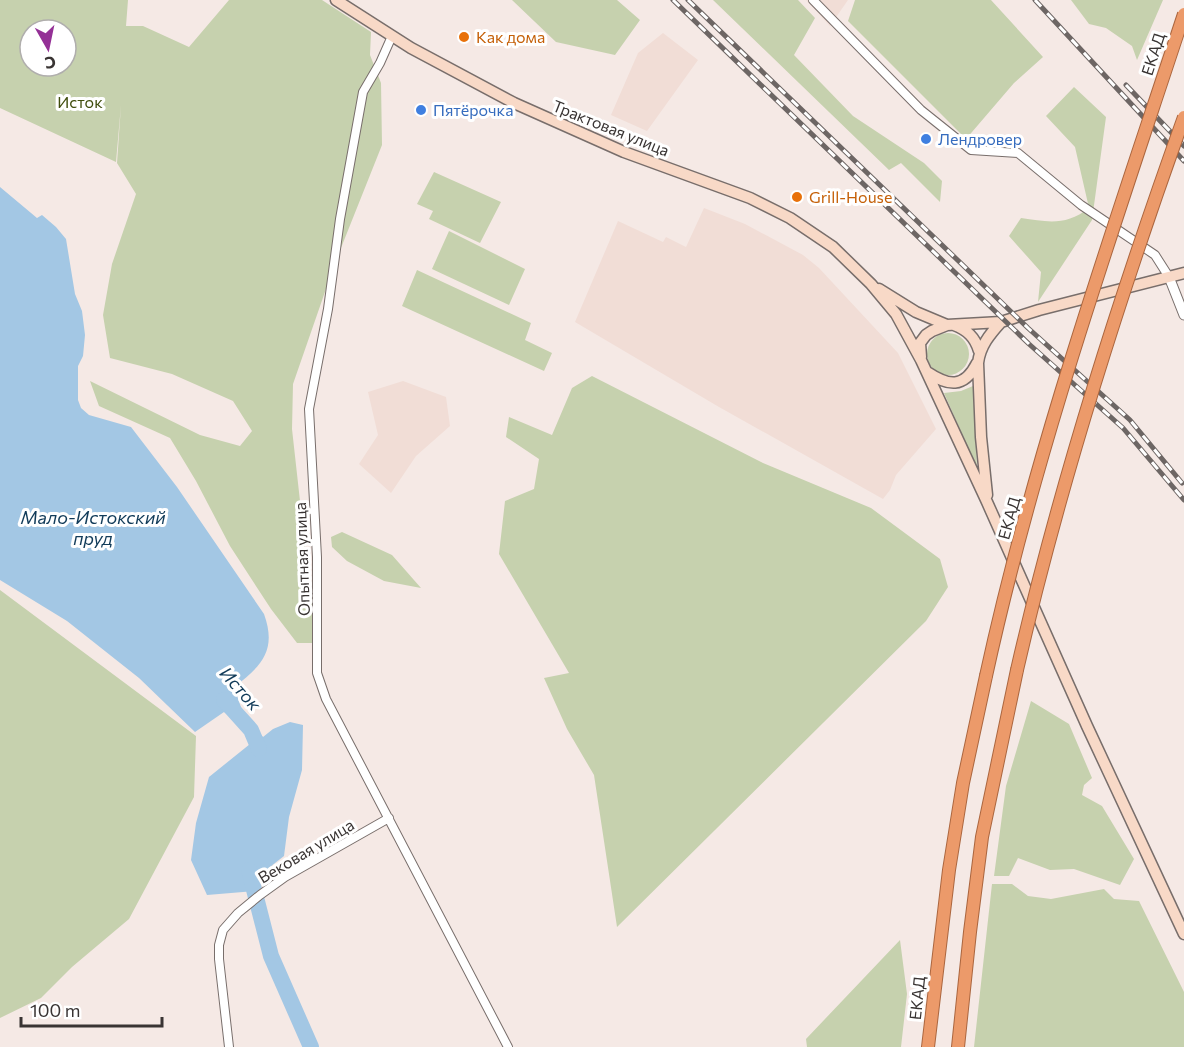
<svg xmlns="http://www.w3.org/2000/svg" width="1184" height="1047" font-family="Commissioner,sans-serif">
<rect width="100%" height="100%" fill="#f5e9e5"/>
<!-- built -->
<path fill="#f1ddd6" d="M806 0H848L830 26Z
M663 33 698 60 647 131 611 115 638 53Z
M704 208 745 224 803 255 819 268 898 353 936 429 896 475 890 490 883 499 719 407 575 322 618 221 663 242 666 237 686 247Z
M403 381 446 397 450 426 416 456 391 493 359 464 378 435 368 392Z"/>
<!-- green -->
<path fill="#c6d1ae" fill-rule="evenodd" d="M0 0H128L126 26H143L189 47 229 0H322L371 32 370 55 381 83 382 145 335 263 293 384 292 429 307 564 313 600 312 643H297L271 609 230 546 196 481 170 438 99 406 90 381 200 435 240 446 252 431 233 401 172 374 110 358 103 315 112 264 136 194 117 163 121 105 116 162 0 108ZM30 30H66V66H30Z
M512 0H617L640 20 615 55 556 42Z
M713 0H798L815 18 794 55 853 116 924 163 942 181 940 202 901 163 889 170Z
M855 0H991L1043 57 1014 83 966 139 848 21Z
M1071 0H1163L1137 60 1132 46 1106 28 1089 24Z
M1074 87 1106 117 1092 220 1038 302 1041 272 1009 236 1021 218C1048 222 1066 226 1089 208L1075 147 1046 116Z
M434 172 501 202 480 243 429 219 433 211 417 204Z
M449 231 525 269 509 305 432 269Z
M417 270 531 323 525 340 552 353 544 371 402 306Z
M927 354a21 21 0 1 1 42 0a21 21 0 1 1-42 0Z
M592 376 763 463 871 508 940 559 948 587 926 621 617 927 594 775 567 729 544 678 569 673 499 554 505 501 534 489 539 459 506 437 509 417 552 435 572 388Z
M973 386 977 468 944 393 961 391Z
M342 532 392 555 421 588 384 581 347 561 332 547 331 537Z
M0 590 196 736 194 797 129 919 72 967 41 998 0 1018Z
M1031 701 1069 724 1092 778 1084 785 1082 795 1102 806 1134 859 1120 885 1074 869 1050 870 1018 858 1009 876H994L1006 786Z
M992 884H1012L1028 896 1051 899 1104 889 1114 899 1139 901 1184 992V1047H974Z
M900 940 907 994 901 1047H807L806 1039Z"/>
<!-- water -->
<path fill="#a3c7e4" d="M0 187 37 218 42 215 56 227 66 239 75 294 82 311 85 335 83 356 78 366V400L81 408 89 415 131 427 177 487 264 614C277 650 262 666 234 687L243 713 233 718 224 712 195 732 139 678 67 621 0 580Z
M290 722 303 725 302 770 289 817 284 856 261 874 262 882 255 891 207 895 191 860 196 823 209 777 250 744 248 732 255 728 263 737 273 729Z"/>
<g fill="none" stroke-linecap="round" stroke-linejoin="round">
<!-- river -->
<path stroke="#a3c7e4" stroke-width="16" d="M224 700 251 730 259 749
M249 870 271 956 311 1047"/>
<!-- minor casing -->
<g stroke="#786e6b" stroke-width="10">
<path id="minor" d="M813 0 921 110 971 150 1018 153 1081 205 1155 255 1169 277
M392 36 380 63 363 92 340 219 328 309 309 409 317 557V673L326 699 508 1047
M229 1047 219 959V945L223 930 238 913 260 895 285 877 389 818"/>
</g>
<!-- tertiary casing -->
<g stroke="#786e6b" stroke-width="11">
<path id="tertiary" d="M1169 277 1184 315"/>
</g>
<!-- secondary casing -->
<g stroke="#786e6b" stroke-width="13">
<path id="secondary" d="M336 0 411 48 514 103 624 152 750 198 790 218 833 247 871 284 896 314 921 360 987 502 1087 726 1184 934
M879 289 916 312 947 325
M954 325C967 330 975 337 979 351
M921 357 920 343 926 335 932 331 947 325 1001 322 1039 310 1184 273
M927 372C948 386 964 389 977 363
M987 495 981 437 978 363C980 346 990 334 1001 322"/>
</g>
<!-- trunk casing -->
<g stroke="#ab663f" stroke-width="14">
<path id="trunk" d="M928 1047 949 870 963 783 986 676
M958 1047 970 932 982 837 1017 670"/>
</g>
<!-- minor -->
<use href="#minor" stroke="#fff" stroke-width="8"/>
<!-- tertiary -->
<use href="#tertiary" stroke="#fff" stroke-width="9"/>
<!-- secondary -->
<use href="#secondary" stroke="#f8d9c7" stroke-width="10"/>
<!-- trunk -->
<use href="#trunk" stroke="#ec9a6a" stroke-width="12"/>
<!-- rail casing -->
<g stroke="#6d6664" stroke-width="5">
<path id="rail" d="M673 0 1029 344 1123 428 1184 500
M688 0 1028 328 1130 420 1182 483
M1035 0 1184 161
M1126 85 1184 146"/>
</g>
<!-- rail -->
<use href="#rail" stroke="#fff" stroke-width="3" stroke-dasharray="9" stroke-linecap="butt"/>
<!-- trunk-bridge casing -->
<g stroke="#ab663f" stroke-width="14" stroke-linecap="butt">
<path id="trunk-bridge" d="M1017 670C1060 482 1119 298 1184 117
M986 676C1035 451 1112 233 1184 14"/>
</g>
<!-- trunk-bridge -->
<use href="#trunk-bridge" stroke="#ec9a6a" stroke-width="12"/>
</g>
<!-- markers -->
<g fill="#e8710a" stroke="#fff" stroke-width="2">
<circle cx="464" cy="37" r="6"/>
<circle cx="797" cy="197" r="6"/>
</g>
<g fill="#3f7fe0" stroke="#fff" stroke-width="2">
<circle cx="421" cy="110" r="6"/>
<circle cx="926" cy="139" r="6"/>
</g>
<g text-anchor="middle" stroke-width="6" stroke-linejoin="round" paint-order="stroke">
<!-- food labels -->
<g font-size="16" fill="#c56008" stroke="#fff" text-anchor="start">
<text x="476" y="43">Как дома</text>
<text x="809" y="203">Grill-House</text>
</g>
<!-- street labels -->
<g font-size="16" fill="#393433" stroke="#fff">
<text transform="translate(1153 54) rotate(-72)" y="6">ЕКАД</text>
<text transform="translate(611 128) rotate(22)" y="6">Трактовая улица</text>
<text transform="translate(1009 518) rotate(-74)" y="6">ЕКАД</text>
<text transform="translate(302 559) rotate(-92)" y="6">Опытная улица</text>
<text transform="translate(306 851) rotate(-31)" y="6">Вековая улица</text>
<text transform="translate(917 998) rotate(-84)" y="6">ЕКАД</text>
</g>
<!-- park labels -->
<g font-size="16" fill="#404e0e" stroke="#fff">
<text x="80" y="108">Исток</text>
</g>
<!-- shop labels -->
<g font-size="16" fill="#366cbe" stroke="#fff" text-anchor="start">
<text x="433" y="116">Пятёрочка</text>
<text x="938" y="145">Лендровер</text>
</g>
<!-- water labels -->
<g font-size="18" font-style="italic" fill="#113b59" stroke="#fff">
<text x="93" y="524">Мало-Истокский<tspan x="93" dy="21">пруд</tspan></text>
<text transform="translate(240 689) rotate(48)" y="6">Исток</text>
</g>
</g>
<!-- north arrow -->
<g transform="translate(48 48) rotate(171)"><circle r="28" fill="#ffffff" stroke="#b0aead" stroke-width="1.5"/>
<path d="M0-4.5L10 22L0 15L-10 22Z" fill="#943096"/>
<text y="-9" font-size="16" font-weight="bold" text-anchor="middle" fill="#393433">С</text>
</g>
<!-- scale -->
<path d="M21 1017v9h141v-9" fill="none" stroke="#393433" stroke-width="3"/>
<text x="30" y="1017" font-size="18" fill="#393433" stroke="#ffffff" stroke-width="4.5" paint-order="stroke">100 m</text>
</svg>
